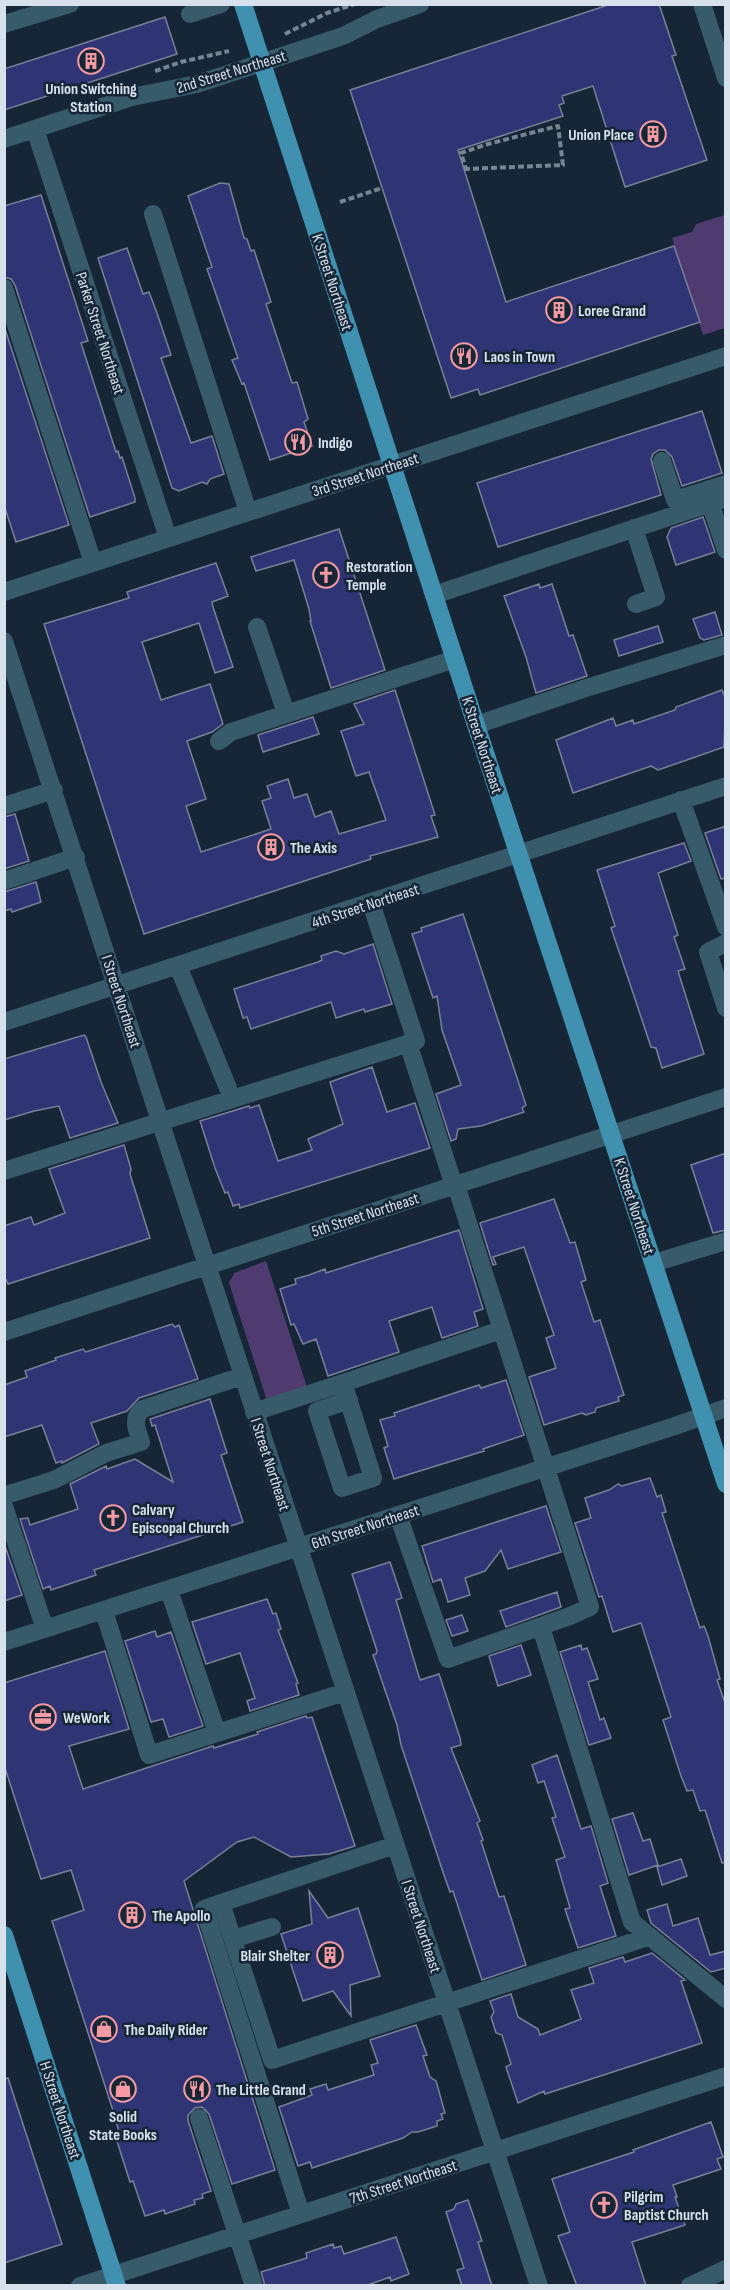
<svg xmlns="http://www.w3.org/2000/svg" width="730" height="2290" font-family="'Sofia Sans Condensed',sans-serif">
<rect width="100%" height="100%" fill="#162636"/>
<!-- green -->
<path fill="#503b70" d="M725 215V328L703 335 672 238 692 232 696 224Z
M266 1261 308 1390 268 1404 229 1283 234 1273Z"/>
<!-- building -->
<path fill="#2f3574" stroke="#7a7f98" stroke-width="1.5" d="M611 4H659L676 55 672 56 707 160 625 187 593 86 562 96 564 103 559 105 563 116 458 150 506 302 674 246 700 322 480 395 478 389 451 398 350 90Z
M165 17 177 54 4 110V69Z
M220 183 229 184 244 238 247 239 251 251 254 250 271 302 266 304 292 383 297 382 308 419 304 422 312 446 270 460 244 383 242 384 232 360 238 358 211 280 207 269 212 267 188 196Z
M41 195 88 341 81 343 116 452 118 451 120 458 122 457 135 498V502L90 517 15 285 11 279 4 277V206Z
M127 248 143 294 149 292 157 313 171 355 161 358 191 443 212 436 224 474 210 479 207 484 202 482 179 491 172 488 98 258Z
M4 326 69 525 16 542 4 505Z
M702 411 722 473 682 486 672 457 665 450H659L653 454 651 459 661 495 498 547 477 483Z
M703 517 715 552 676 565 667 537 671 528Z
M339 529 385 670 331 688 310 621H311L309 609 294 560 256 571 251 557Z
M216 563 228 596 212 602 213 607 233 667 215 673 199 623 142 642 161 700 210 684 223 724 212 732 187 741 206 799 186 806 201 852 271 829 262 801 271 798 267 786 288 779 294 798 307 794 315 817 331 811 339 834 386 820 369 772 356 776 341 731 364 724 354 704 395 690 435 815 431 816 438 837 370 856 371 859 144 934 44 624 129 598 127 592Z
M539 584 540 588 552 584 569 636 573 635 587 676 536 693 526 657 504 596Z
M715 612 722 635 704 640 700 638 693 619Z
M658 626 663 642 619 656 614 640Z
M722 690 726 699 724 747 658 770 651 766 573 793 556 740 613 718 616 726 633 720 634 724 675 710 676 707Z
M313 717 319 734 263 752 258 735Z
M15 814 29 861 4 869V817Z
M726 826V878L721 879 705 833Z
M684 843 691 861 658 873 678 935 674 937 685 969 678 971 704 1054 662 1068 656 1048 651 1047 627 975 611 928 615 926 597 870Z
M36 882 41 902 12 912 11 909 4 911V892Z
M463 914 526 1105 522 1108 524 1112 481 1126 458 1129 456 1139 451 1141 436 1094 461 1085 442 1030 437 996 433 998 412 934 422 931 421 928Z
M373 944 392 1004 365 1012 364 1009 336 1018 331 1002 251 1029 247 1017 243 1018 234 989 318 962 322 960 321 956 336 951 344 954Z
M84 1035 86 1037 101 1082 118 1123 70 1138 59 1106 34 1111 4 1120V1059Z
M372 1067 387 1112 415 1103 430 1148 240 1208 239 1204 233 1206 228 1192 225 1193 215 1168 200 1121 249 1106 250 1108 259 1105 278 1161 312 1150 308 1139 343 1124 330 1082Z
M124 1145 131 1169 130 1174 150 1238 8 1284 4 1275V1226L31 1217 34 1225 65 1213 49 1169Z
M726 1153V1230L713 1233 691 1165Z
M554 1199 570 1243 575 1242 586 1280 581 1282 594 1322 600 1320 624 1395 618 1397 619 1401 596 1408 595 1412 586 1415 582 1413 544 1425 529 1377 556 1368 546 1338 554 1335 524 1247 493 1257 496 1264 493 1265 480 1223Z
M459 1230 483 1309 474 1312 478 1326 442 1338 432 1307 389 1321 399 1352 328 1376 316 1339 303 1344 294 1324 291 1325 280 1289 296 1284 295 1279 309 1275 325 1269 326 1273Z
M172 1324 175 1327 179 1325 198 1379 139 1398 127 1411 91 1423 99 1444 62 1463V1461L56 1463 42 1425 4 1437V1385L27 1377 25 1371 56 1360 55 1358 83 1349 86 1352Z
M506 1380 524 1435 483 1449 484 1451 394 1479 384 1448 388 1446 380 1420 395 1416 394 1413 479 1385 481 1388Z
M210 1399 227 1453 221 1455 243 1522 94 1570 96 1575 51 1590 50 1586 43 1589 20 1519 28 1518 30 1525 78 1509 70 1484 106 1466 107 1469 135 1459 173 1482 155 1425 152 1426 150 1419Z
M650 1478 657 1497 661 1495 666 1512 662 1513 700 1628 704 1626 708 1636 720 1679 717 1680 726 1706V1862L722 1863 705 1810 700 1811 693 1790 687 1791 681 1776 663 1720 671 1717 641 1623 613 1632 602 1596 599 1597 575 1523 591 1518 585 1498 609 1490 618 1484 622 1486Z
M546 1506 561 1552 508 1569 501 1550 485 1571 465 1578 470 1595 448 1602 441 1579 433 1582 422 1546Z
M4 1543 22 1595 4 1601Z
M390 1562 402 1598 396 1600 420 1680 439 1674 460 1738 461 1745 451 1748 480 1821 477 1823 483 1840 481 1841 499 1897 504 1896 526 1965 482 1980 453 1891 450 1892 444 1875 401 1745 397 1725 373 1655 376 1654 377 1651 352 1574Z
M557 1592 561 1607 506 1627 500 1611Z
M267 1599 273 1614 276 1613 281 1629 278 1630 298 1683 296 1684 299 1695 250 1711 247 1701 255 1698 240 1653 206 1664 192 1622Z
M462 1615 468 1631 452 1636 446 1620Z
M155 1631 157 1637 171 1632 203 1726 169 1737 163 1719 151 1722 125 1641Z
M521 1645 531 1675 498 1686 489 1656Z
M581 1645 582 1650 587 1648 598 1679 588 1682 600 1720 604 1718 611 1738 589 1745 560 1652Z
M105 1651 129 1729 69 1746 83 1789 213 1746 214 1748 258 1734 257 1732 306 1716 307 1718 312 1717 355 1846 329 1854 291 1857 254 1837 237 1842 184 1881 275 2170 232 2184 209 2114 202 2107 195 2108 188 2115V2121L211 2191 202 2194 203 2198 194 2200 195 2204 165 2214 164 2210 145 2216 133 2181 130 2182 116 2138 120 2137 116 2120 52 1921 84 1910 71 1870 41 1879 4 1765V1683Z
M557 1755 581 1829 591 1826 608 1883 600 1886 616 1936 578 1948 565 1909 570 1908 556 1860 565 1857 552 1818 556 1817 544 1781 538 1783 532 1765Z
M633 1813 643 1841 650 1839 658 1865 629 1875 612 1819Z
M681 1859 687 1876 662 1885 657 1867Z
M309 1891 328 1918 358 1908 380 1976 350 1985 351 2016 333 1991 303 2001 281 1934 312 1924Z
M667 1904 673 1926 698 1918 710 1955 726 1951V1968L711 1972 651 1923 647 1910Z
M652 1953 685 1980 681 1981 702 2043 545 2094 544 2091 518 2103 506 2067 511 2064 502 2035 496 2033 491 2017 494 2012 490 2001 511 1994 518 2017 538 2029 540 2035 581 2019 571 1990 594 1983 589 1968 623 1957 625 1962Z
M416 2025 427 2055 423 2056 430 2077 436 2081 445 2113 441 2114 443 2119 437 2121V2126L418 2132H412L403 2138 312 2168 310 2162 298 2166 279 2107 312 2095 310 2089 326 2084 328 2090 374 2075 371 2065 378 2063 370 2040Z
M8 2078 62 2244 4 2263V2079Z
M711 2122 723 2157 717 2159 721 2169 673 2185 677 2197H675L685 2225 632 2242 646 2286H577L558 2236 570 2232 552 2179 634 2152 633 2150Z
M468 2200 482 2241 478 2242 492 2286H462L457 2270 464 2268 446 2212 454 2209 456 2204Z
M396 2237 409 2274 391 2281 390 2277 365 2286H265L261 2272 307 2258 306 2253 333 2244 334 2248 341 2246 344 2254Z"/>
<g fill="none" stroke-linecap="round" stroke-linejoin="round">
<!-- path -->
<path stroke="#778491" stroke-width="4" stroke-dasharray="6 3" stroke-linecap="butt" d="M285 34 327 13 355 4
M155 71 181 62 229 51
M464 169H466L563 165 558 126 488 144 461 153 466 169
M340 202 382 188"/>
<!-- minor -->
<path stroke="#375b6a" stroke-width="18" d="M702 4 726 78
M190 14 221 4
M4 24 70 4
M35 129 168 538
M4 139 132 97 197 84 343 36 377 19 420 4
M153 214 248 512
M4 288 93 563
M662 461 675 500 726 484
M710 503 726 550
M634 528 656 597 636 604
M4 592 726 356
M434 595 726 498
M257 627 286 713
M4 641 539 2286
M476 725 583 689 726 645
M219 741 231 732 455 659
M681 800 726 927
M4 806 54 790
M4 881 76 857
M726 943 708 952 726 1008
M178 966 228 1088
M4 1022 726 786
M408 1043 454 1186
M4 1171 416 1041 371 903
M654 1263 726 1241
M4 1332 726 1097
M343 1383 501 1330
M254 1412 343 1383 373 1478 342 1488 317 1411 349 1400
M6 1495 54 1480 106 1453 141 1442C137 1430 131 1418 143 1409L242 1376
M4 1506 45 1629
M398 1515 448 1659 570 1616 590 1607 456 1185
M169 1590 217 1733
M104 1611 149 1755 345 1692
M541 1627 632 1922 726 1999
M4 1642 675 1426 726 1408
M395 1845 221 1903 272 2060 648 1937
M221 1903 204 1909 301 2214
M233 1939 272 1927
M199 2118 254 2286
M80 2286 726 2076
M690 2286 726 2269"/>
<!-- major -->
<path stroke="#4090af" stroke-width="18" d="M243 4 476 725 726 1484
M4 1935 117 2286"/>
</g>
<!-- icons -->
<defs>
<g id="building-ring" transform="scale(1.35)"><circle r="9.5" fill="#162636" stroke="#f49aa2" stroke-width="1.5"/><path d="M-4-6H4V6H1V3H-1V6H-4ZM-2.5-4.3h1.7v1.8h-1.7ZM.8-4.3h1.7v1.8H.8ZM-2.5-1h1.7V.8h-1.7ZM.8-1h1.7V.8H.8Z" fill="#f49aa2"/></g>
<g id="restaurant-ring" transform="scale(1.35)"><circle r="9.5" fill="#162636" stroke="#f49aa2" stroke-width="1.5"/><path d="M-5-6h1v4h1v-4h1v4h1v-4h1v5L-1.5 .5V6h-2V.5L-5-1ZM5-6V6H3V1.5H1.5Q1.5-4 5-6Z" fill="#f49aa2"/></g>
<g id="church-ring" transform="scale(1.35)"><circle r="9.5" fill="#162636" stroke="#f49aa2" stroke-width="1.5"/><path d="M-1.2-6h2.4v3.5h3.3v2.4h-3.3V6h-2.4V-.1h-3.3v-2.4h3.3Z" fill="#f49aa2"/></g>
<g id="office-ring" transform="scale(1.35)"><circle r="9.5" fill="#162636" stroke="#f49aa2" stroke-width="1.5"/><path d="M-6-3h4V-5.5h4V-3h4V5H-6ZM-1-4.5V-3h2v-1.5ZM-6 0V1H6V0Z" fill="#f49aa2"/></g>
<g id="shop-ring" transform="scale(1.35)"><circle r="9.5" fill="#162636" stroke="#f49aa2" stroke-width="1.5"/><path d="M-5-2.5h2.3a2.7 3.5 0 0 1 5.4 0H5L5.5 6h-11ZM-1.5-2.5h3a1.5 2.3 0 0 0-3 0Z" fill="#f49aa2"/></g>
</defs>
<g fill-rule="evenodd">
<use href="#building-ring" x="91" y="61"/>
<use href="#building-ring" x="653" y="134"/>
<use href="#building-ring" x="559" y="310"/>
<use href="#restaurant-ring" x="464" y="356"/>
<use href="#restaurant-ring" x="298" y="442"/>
<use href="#church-ring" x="326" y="575"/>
<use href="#building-ring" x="271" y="847"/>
<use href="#church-ring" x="113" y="1518"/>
<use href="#office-ring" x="43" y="1717"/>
<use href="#building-ring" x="132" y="1915"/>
<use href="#building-ring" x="330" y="1955"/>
<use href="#shop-ring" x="104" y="2029"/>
<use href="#shop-ring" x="123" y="2089"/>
<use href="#restaurant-ring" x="197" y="2089"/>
<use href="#church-ring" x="604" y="2205"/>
</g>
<g text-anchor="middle" stroke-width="5" stroke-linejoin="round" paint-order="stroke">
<!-- street labels -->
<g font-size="16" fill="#d7e1ec" stroke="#162636">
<text transform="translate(231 71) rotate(-17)" y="6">2nd Street Northeast</text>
<text transform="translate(333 282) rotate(72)" y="6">K Street Northeast</text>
<text transform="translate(101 333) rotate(72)" y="6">Parker Street Northeast</text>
<text transform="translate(365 474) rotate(-18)" y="6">3rd Street Northeast</text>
<text transform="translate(483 745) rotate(72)" y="6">K Street Northeast</text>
<text transform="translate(365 905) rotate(-18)" y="6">4th Street Northeast</text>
<text transform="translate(122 1001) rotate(72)" y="6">I Street Northeast</text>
<text transform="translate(635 1206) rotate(72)" y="6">K Street Northeast</text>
<text transform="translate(365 1214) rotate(-18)" y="6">5th Street Northeast</text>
<text transform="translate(271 1464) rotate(72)" y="6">I Street Northeast</text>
<text transform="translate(365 1526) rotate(-18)" y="6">6th Street Northeast</text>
<text transform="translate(422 1926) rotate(72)" y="6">I Street Northeast</text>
<text transform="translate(61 2110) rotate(72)" y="6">H Street Northeast</text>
<text transform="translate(403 2181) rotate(-18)" y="6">7th Street Northeast</text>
</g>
<!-- poi labels -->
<g font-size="16" font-weight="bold" fill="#d7e1ec" stroke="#162636" text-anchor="start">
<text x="91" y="94" text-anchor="middle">Union Switching<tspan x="91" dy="18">Station</tspan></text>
<text x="634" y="140" text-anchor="end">Union Place</text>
<text x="578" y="316">Loree Grand</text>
<text x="484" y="362">Laos in Town</text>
<text x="318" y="448">Indigo</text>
<text x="346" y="572">Restoration<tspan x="346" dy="18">Temple</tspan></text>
<text x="290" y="853">The Axis</text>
<text x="132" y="1515">Calvary<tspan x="132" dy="18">Episcopal Church</tspan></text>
<text x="63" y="1723">WeWork</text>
<text x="152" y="1921">The Apollo</text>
<text x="310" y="1961" text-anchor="end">Blair Shelter</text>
<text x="124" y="2035">The Daily Rider</text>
<text x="216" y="2095">The Little Grand</text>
<text x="123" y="2122" text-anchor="middle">Solid<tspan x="123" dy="18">State Books</tspan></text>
<text x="624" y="2202">Pilgrim<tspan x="624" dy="18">Baptist Church</tspan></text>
</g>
</g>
<!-- border -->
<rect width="730" height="2290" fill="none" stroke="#d7e1ec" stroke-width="12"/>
</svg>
